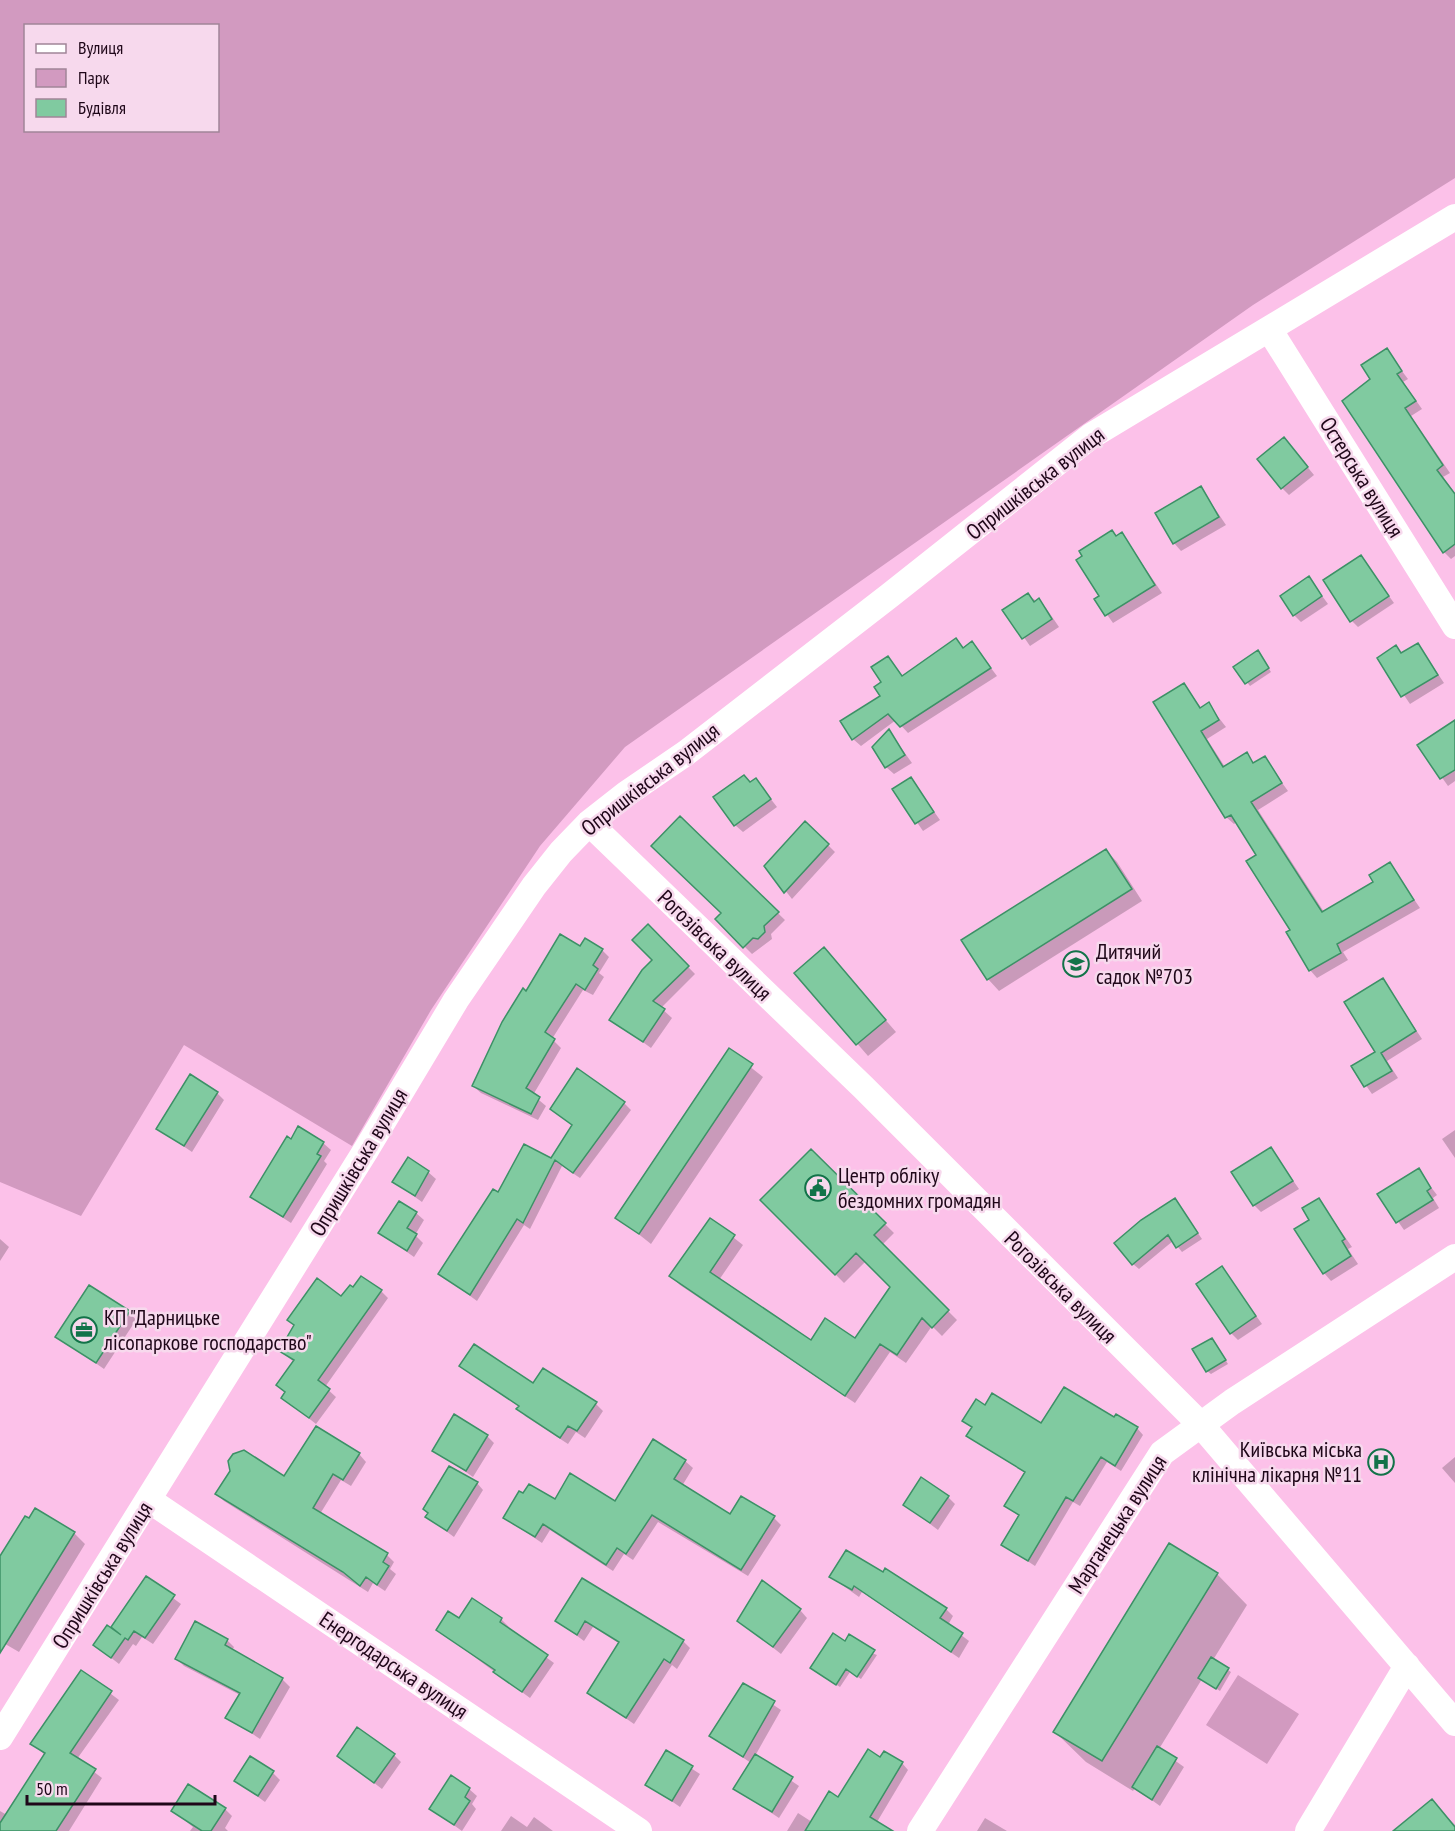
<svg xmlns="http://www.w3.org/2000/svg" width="1455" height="1831" font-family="'PT Sans Narrow',sans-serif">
<rect width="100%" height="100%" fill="#fcc1e9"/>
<!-- green -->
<path fill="#d29ac0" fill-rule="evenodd" d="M0 0H1455V178L1253 305 625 747 540 846 431 1010 352 1146 184 1045 81 1216 0 1182ZM26 26H218V130H26Z
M1238 1675 1299 1714 1267 1764 1206 1725Z"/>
<!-- shadow -->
<path fill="#0003" d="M1386 350 1408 379 1403 382 1422 409 1411 416 1450 473 1443 477 1455 493V556L1451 559 1444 552 1372 380Z
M1291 447 1314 475 1289 495 1282 488Z
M1201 488 1226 525 1181 551 1174 543Z
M1122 534 1162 593 1113 623 1096 599 1101 596 1117 537Z
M1361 557 1394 603 1358 627 1352 621Z
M1309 578 1328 604 1301 622 1294 615Z
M1028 595 1046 608 1059 627 1030 646 1005 610Z
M956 640 964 649 972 643 997 676 908 733 896 720 861 746 853 739 882 697 888 658 903 677Z
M1418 644 1444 683 1410 704 1379 658 1396 647 1403 654Z
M1261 656 1271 672 1250 686 1235 667Z
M1184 684 1202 709 1208 704 1226 727 1207 739 1225 767 1246 754 1255 764 1264 758 1288 791 1258 810 1324 912 1375 883 1390 864 1420 908 1343 952 1348 960 1317 978 1310 970 1258 855 1237 822 1234 824 1226 817Z
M1455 722V781L1448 786 1419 745Z
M889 731 912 763 894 774 886 767Z
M911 779 940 820 923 831 894 789Z
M756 780 777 807 743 832 735 825 751 784Z
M680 818 785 920 771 934 772 939 752 954 717 919 723 914Z
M828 845 835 852 792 899 766 866Z
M1106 850 1117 862 1142 901 999 991 988 979 963 941Z
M648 926 695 974 661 1008 672 1018 651 1048 611 1019 654 960Z
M581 948 602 950 609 957 599 973 604 977 593 995 583 990 552 1039 561 1048 533 1095 546 1106 538 1120 481 1093 473 1086 527 993Z
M824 949 896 1032 868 1056 796 973Z
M1383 980 1422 1039 1387 1061 1398 1078 1372 1094 1353 1067 1377 1052Z
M729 1050 763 1077 651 1244 617 1217Z
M217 1093 224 1100 192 1152 158 1129Z
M624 1103 631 1110 580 1178 562 1166 530 1229 524 1225 477 1301 440 1274 498 1194 552 1160Z
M1455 1130V1158L1442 1139Z
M292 1141 323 1143 331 1150 324 1161 327 1164 291 1223 251 1197Z
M1271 1149 1299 1189 1261 1212 1254 1205Z
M811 1151 894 1233 882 1245 957 1320 942 1336 932 1326 906 1363 890 1352 855 1403 680 1285 671 1276 711 1220 743 1245 719 1280 811 1342 855 1340 892 1287 866 1261 844 1283 762 1200Z
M1418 1170 1437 1195 1433 1198 1439 1208 1404 1230 1379 1194Z
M428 1172 436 1179 422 1202 394 1182Z
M1175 1200 1202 1239 1182 1252 1173 1241 1139 1269 1133 1264Z
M1319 1200 1352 1247 1348 1249 1358 1264 1331 1281 1324 1273 1311 1220Z
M416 1213 424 1220 415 1235 423 1243 414 1257 380 1233Z
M0 1239 9 1247 0 1261Z
M1222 1268 1262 1324 1238 1340 1231 1333Z
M354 1289 381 1291 388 1298 325 1387 336 1397 316 1424 283 1398 294 1362 280 1351 295 1326 289 1320 342 1298Z
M129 1312 136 1320 104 1369 57 1336Z
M1215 1343 1228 1364 1211 1374 1207 1371Z
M461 1366 596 1404 603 1411 585 1438 576 1432 568 1444 525 1416 519 1407Z
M985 1407 1042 1425 1114 1420 1137 1428 1143 1435 1121 1471 1107 1462 1080 1506 1073 1502 1035 1566 1003 1545 1020 1517 1006 1506 1026 1473 968 1435 972 1428 964 1421Z
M487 1436 494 1443 473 1477 434 1450Z
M359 1454 366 1462 351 1486 341 1480 320 1514 387 1555 394 1562 390 1569 396 1574 385 1591 373 1583 368 1592 224 1501 217 1494 285 1478Z
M1455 1457V1483L1442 1468Z
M685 1461 693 1468 682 1486 730 1516 774 1518 781 1525 748 1576 658 1522 633 1560 624 1554 613 1571 550 1530 542 1543 505 1518 555 1501 616 1503Z
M477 1483 483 1490 454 1537 427 1517Z
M948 1497 955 1504 938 1530 905 1505Z
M74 1533 85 1544 19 1652 0 1641V1559Z
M1217 1574 1247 1605 1213 1660 1231 1672 1220 1691 1202 1679 1159 1749 1184 1767 1160 1806 1135 1788 1133 1791 1086 1762 1055 1732Z
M831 1577 946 1609 953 1616 948 1625 969 1641 959 1658 862 1592 859 1597Z
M146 1578 181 1604 153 1644 142 1637 136 1646 133 1644 119 1664 95 1645 119 1633Z
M582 1580 683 1641 690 1648 677 1669 672 1665 634 1724 589 1693 620 1644 593 1627 584 1641 557 1621Z
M800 1610 807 1618 781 1654 739 1621Z
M501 1619 509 1627 507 1629 554 1663 530 1698 438 1630 459 1620Z
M227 1640 234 1647 232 1651 282 1679 290 1687 260 1739 227 1717 240 1695 184 1666 177 1659Z
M845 1643 877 1655 861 1679 850 1672 840 1687 815 1671Z
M82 1672 119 1700 77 1759 102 1778 69 1831H0V1811L7 1815 45 1755 32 1744Z
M744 1685 781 1710 755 1756 799 1786 779 1818 735 1789 751 1763 711 1736Z
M666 1752 700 1774 680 1807 647 1784Z
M394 1755 401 1762 382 1789 339 1756Z
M881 1759 902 1763 908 1770 877 1822 887 1831H787L798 1813 812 1822Z
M273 1773 280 1780 265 1802 236 1781Z
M469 1789 477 1796 472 1804 476 1809 462 1831 431 1809Z
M1432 1801 1455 1825V1831Z
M225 1809 232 1816 225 1828 228 1831H190L193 1827 173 1811Z
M511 1816 527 1827 534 1817 553 1831H501Z
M985 1818 1007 1831H977Z"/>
<!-- building -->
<path fill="#80caa0" stroke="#3c9166" stroke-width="1.5" d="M1387 348 1402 371 1397 374 1416 401 1405 408 1443 465 1437 470 1455 494V544L1443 553 1342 401 1370 379 1361 365Z
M1284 437 1308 467 1281 489 1257 459Z
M1201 486 1219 517 1173 544 1155 513Z
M1112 530 1116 536 1122 532 1155 585 1105 616 1094 599 1099 596 1076 560 1082 556 1079 551Z
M1361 555 1389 596 1350 622 1323 580Z
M1309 576 1322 596 1293 616 1280 596Z
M1028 593 1034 602 1039 598 1052 619 1022 639 1002 610Z
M956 638 963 648 972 641 991 668 900 727 888 714 852 740 840 721 880 696 874 687 881 682 871 667 888 656 902 676Z
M1418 643 1438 675 1401 697 1377 658 1396 645 1401 653Z
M1258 650 1269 668 1245 684 1233 667Z
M1184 683 1200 708 1209 702 1219 720 1201 731 1223 767 1247 752 1253 763 1265 756 1282 783 1251 802 1322 912 1373 882 1369 875 1390 862 1414 900 1337 944 1341 953 1309 971 1286 932 1290 930 1246 861 1256 855 1231 815 1225 818 1153 702Z
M1455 720V770L1440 779 1417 745Z
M889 729 905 755 885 768 872 747Z
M744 775 750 782 756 778 771 799 734 826 713 797Z
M911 777 934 812 915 824 892 789Z
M680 816 779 912 764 926 765 932 758 939 753 938 743 948 715 919 721 913 651 846Z
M805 821 829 844 784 893 764 866Z
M1106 849 1132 889 987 980 961 940Z
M648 924 689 966 653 1001 665 1009 643 1042 609 1020 642 970 652 960 632 940Z
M560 934 580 946 585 938 603 949 593 965 598 969 585 990 576 984 545 1032 555 1039 526 1088 540 1097 531 1114 472 1086 502 1022 523 988 526 991Z
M824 947 886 1020 856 1045 794 973Z
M1383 978 1416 1031 1381 1053 1392 1071 1364 1087 1351 1066 1375 1052 1344 1002Z
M729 1048 753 1064 639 1234 615 1218Z
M577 1068 625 1102 573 1173 555 1160 523 1223 517 1219 470 1295 438 1274 493 1189 498 1192 524 1144 551 1158 572 1125 550 1109Z
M190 1074 218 1092 184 1146 156 1129Z
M298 1126 324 1142 317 1154 321 1156 283 1217 250 1197 287 1136 291 1139Z
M1271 1147 1293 1181 1253 1206 1231 1172Z
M811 1149 886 1223 874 1235 949 1310 932 1328 922 1318 897 1355 880 1344 845 1396 669 1276 710 1218 735 1235 710 1272 811 1340 825 1318 855 1338 890 1287 856 1253 835 1275 760 1200Z
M408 1157 429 1171 415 1196 392 1182Z
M1419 1168 1431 1188 1427 1191 1433 1200 1396 1223 1377 1194Z
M1175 1198 1198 1233 1176 1248 1168 1235 1132 1265 1114 1243 1141 1220Z
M1319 1198 1345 1239 1342 1241 1351 1256 1323 1274 1294 1229 1309 1220 1302 1208Z
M399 1201 417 1212 407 1228 417 1234 407 1251 378 1233Z
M1222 1266 1256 1316 1230 1334 1196 1284Z
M361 1276 382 1290 318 1380 330 1389 309 1418 281 1398 285 1392 276 1385 294 1360 279 1351 294 1325 287 1320 317 1278 341 1296 350 1285 353 1287Z
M89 1285 130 1311 96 1363 55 1337Z
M1212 1338 1226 1360 1206 1372 1192 1349Z
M474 1344 533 1383 543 1368 597 1402 577 1431 568 1426 560 1438 516 1409 519 1406 459 1366Z
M1064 1387 1114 1417 1116 1414 1138 1427 1115 1466 1101 1457 1073 1501 1066 1497 1028 1561 1001 1545 1019 1515 1004 1506 1025 1472 966 1436 972 1427 962 1421 976 1399 985 1405 992 1393 1041 1423Z
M454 1414 488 1435 466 1471 432 1451Z
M316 1426 360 1453 343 1480 333 1474 313 1508 388 1553 383 1562 389 1566 377 1585 366 1577 360 1586 343 1572 215 1494 230 1471 228 1461 233 1454 244 1450 284 1476Z
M653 1439 686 1460 674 1479 730 1514 741 1496 775 1516 741 1570 652 1515 626 1554 617 1548 606 1565 543 1524 535 1537 503 1518 519 1491 523 1493 529 1484 555 1499 570 1473 615 1501Z
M449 1466 478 1482 447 1531 425 1517 428 1513 423 1509Z
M921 1477 949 1496 930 1523 903 1505Z
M35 1508 75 1532 0 1653V1556L25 1516 29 1518Z
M1169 1543 1218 1573 1102 1761 1053 1732Z
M846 1550 883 1572 885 1568 947 1608 940 1618 963 1633 951 1652 854 1586 852 1590 829 1577Z
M146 1576 175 1595 145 1638 134 1631 128 1640 125 1638 111 1658 93 1645 107 1625 121 1635 111 1627Z
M582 1578 684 1640 670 1663 664 1659 626 1718 587 1693 619 1642 585 1621 577 1635 555 1621Z
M762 1580 801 1609 773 1647 737 1621Z
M472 1598 502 1618 500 1622 548 1655 522 1692 493 1672 495 1670 436 1630 448 1611 459 1618Z
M195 1621 228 1639 225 1645 283 1678 252 1733 225 1718 240 1693 175 1659Z
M833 1633 845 1641 849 1634 875 1650 857 1677 846 1669 836 1685 810 1668Z
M1211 1657 1229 1668 1216 1689 1198 1678Z
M81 1670 112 1691 70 1753 96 1769 56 1831H0V1823L45 1753 30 1744Z
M743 1683 775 1701 743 1757 709 1736Z
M357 1727 395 1754 374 1783 337 1756Z
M1157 1746 1177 1758 1152 1800 1132 1787Z
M868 1749 880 1757 884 1751 903 1762 870 1817 893 1831H805L829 1791 838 1797Z
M666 1750 693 1766 672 1801 645 1785Z
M755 1754 793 1777 772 1812 733 1789Z
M250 1756 274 1771 258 1796 234 1781Z
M451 1775 470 1788 465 1797 470 1801 454 1825 429 1809Z
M188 1784 226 1808 211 1831H202L171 1811Z
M1432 1799 1455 1827V1831H1393Z"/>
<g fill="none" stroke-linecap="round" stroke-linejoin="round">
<!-- minor -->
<path stroke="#fff" stroke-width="26" d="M1269 329 1455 626
M589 823 863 1087 1201 1425 1455 1723
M149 1500 639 1831
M0 1737 366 1150 456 1000 534 886 561 852 589 823 626 794 686 753 889 596 1091 436 1455 217
M920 1831 1162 1453 1232 1402 1455 1257
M1308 1831 1407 1666"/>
</g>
<!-- icons -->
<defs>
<g id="school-ring" transform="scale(1.35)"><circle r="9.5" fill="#f7d9ed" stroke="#127349" stroke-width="1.5"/><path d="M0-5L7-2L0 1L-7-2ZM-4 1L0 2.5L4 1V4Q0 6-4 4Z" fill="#127349"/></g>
<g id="civic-ring" transform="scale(1.35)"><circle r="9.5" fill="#f7d9ed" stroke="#127349" stroke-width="1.5"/><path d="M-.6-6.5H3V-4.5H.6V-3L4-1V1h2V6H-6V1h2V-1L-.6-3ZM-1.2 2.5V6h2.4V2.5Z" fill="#127349"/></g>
<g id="office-ring" transform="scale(1.35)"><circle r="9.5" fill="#f7d9ed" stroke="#127349" stroke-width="1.5"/><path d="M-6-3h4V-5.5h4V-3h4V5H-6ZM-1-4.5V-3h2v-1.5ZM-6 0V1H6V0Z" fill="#127349"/></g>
<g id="hospital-ring" transform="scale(1.35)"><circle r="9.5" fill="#f7d9ed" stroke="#127349" stroke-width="1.5"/><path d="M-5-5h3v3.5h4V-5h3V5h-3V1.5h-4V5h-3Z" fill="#127349"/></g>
</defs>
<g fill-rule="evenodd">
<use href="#school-ring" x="1076" y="964"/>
<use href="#civic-ring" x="818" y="1188"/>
<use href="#office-ring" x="84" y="1330"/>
<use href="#hospital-ring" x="1381" y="1462"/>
</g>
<g text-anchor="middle" stroke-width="5" stroke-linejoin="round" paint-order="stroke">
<!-- street labels -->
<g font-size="22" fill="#1f0719" stroke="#f7d9ed">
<text transform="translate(1362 477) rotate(58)" y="8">Остерська вулиця</text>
<text transform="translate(1035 483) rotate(-38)" y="8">Опришківська вулиця</text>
<text transform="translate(650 779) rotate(-38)" y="8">Опришківська вулиця</text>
<text transform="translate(715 945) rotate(44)" y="8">Рогозівська вулиця</text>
<text transform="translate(358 1162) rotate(-59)" y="8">Опришківська вулиця</text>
<text transform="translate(1061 1287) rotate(45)" y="8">Рогозівська вулиця</text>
<text transform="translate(1117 1524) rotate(-57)" y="8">Марганецька вулиця</text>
<text transform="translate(102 1575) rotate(-58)" y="8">Опришківська вулиця</text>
<text transform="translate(394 1665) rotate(34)" y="8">Енергодарська вулиця</text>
</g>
<!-- poi labels -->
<g font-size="22" fill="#1f0719" stroke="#f7d9ed" text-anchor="start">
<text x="1096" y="959">Дитячий<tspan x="1096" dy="25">садок №703</tspan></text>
<text x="838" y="1183">Центр обліку<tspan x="838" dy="25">бездомних громадян</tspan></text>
<text x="104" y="1325">КП "Дарницьке<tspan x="104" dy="25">лісопаркове господарство"</tspan></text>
<text x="1362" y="1457" text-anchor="end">Київська міська<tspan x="1362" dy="25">клінічна лікарня №11</tspan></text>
</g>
</g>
<!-- legend -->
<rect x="24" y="24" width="195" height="108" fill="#f7d9ed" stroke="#a18598" stroke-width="1.5"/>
<rect x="36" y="44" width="30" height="9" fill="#ffffff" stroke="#a18598" stroke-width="1.5"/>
<text x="78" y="54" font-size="18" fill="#1f0719">Вулиця</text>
<rect x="36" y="69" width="30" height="18" fill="#d29ac0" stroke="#a18598" stroke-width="1.5"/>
<text x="78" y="84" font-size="18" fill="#1f0719">Парк</text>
<rect x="36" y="99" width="30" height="18" fill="#80caa0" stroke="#a18598" stroke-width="1.5"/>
<text x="78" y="114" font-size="18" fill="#1f0719">Будівля</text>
<!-- scale -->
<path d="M27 1795v9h188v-9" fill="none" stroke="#1f0719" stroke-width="3"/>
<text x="36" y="1795" font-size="18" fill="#1f0719" stroke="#f7d9ed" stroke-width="4.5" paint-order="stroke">50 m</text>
</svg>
